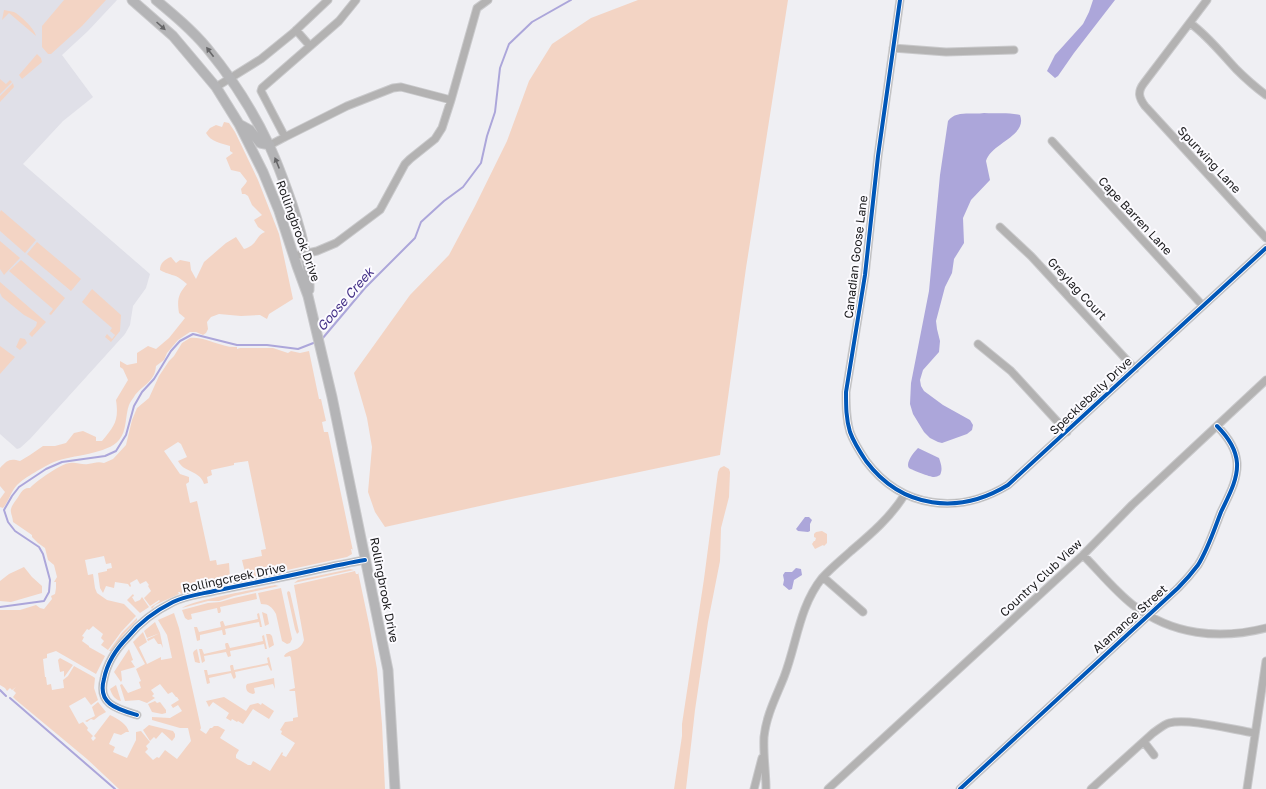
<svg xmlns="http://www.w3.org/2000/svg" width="1266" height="789" font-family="'Golos Text',sans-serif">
<rect width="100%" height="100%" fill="#efeff3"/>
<!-- built -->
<path fill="#e0e0e8" d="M0 0H117L88 31 62 55 93 97 63 121 23 164 150 274 146 288 133 306 130 325 125 334 30 439 20 448 17 449 0 434Z"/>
<!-- green -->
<path fill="#f3d4c4" d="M64 0H106L82 26 51 54H48L42 47V26Z
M638 0H788L746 268 720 455 516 498 385 527 375 512 368 492 372 447 367 418 354 373 410 295 449 255 475 206 507 141 529 81 552 44 591 18Z
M4 10C7 11 11 11 14 12 20 15 35 29 36 36L9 13 2 20Z
M37 54 41 58 42 62 22 79 19 75Z
M0 79 6 84 10 80 12 82 0 94Z
M13 83 14 87 0 102V96Z
M224 122 229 123 235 132 258 180 279 234 293 299 269 314 267 319 260 315 241 316 219 314 211 317 207 322 208 329 206 333 203 335 196 332H190L178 340 167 353 164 360 156 366C155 383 141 385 134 397 132 400 130 402 129 405 125 416 127 431 119 440 108 454 72 455 54 462 45 466 24 478 17 485 11 491 9 501 3 508L0 507V499L5 492 0 486V468C7 460 10 458 20 461L30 455 43 446H55L66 443 74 433 83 431 96 437V441H102C115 426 119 420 116 400L128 380 123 369 120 367V361L127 365 137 363V353L148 346 156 349 169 338 185 318 179 313C177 300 178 294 187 284 182 280 178 276 172 275 167 273 165 273 160 270 160 263 165 259 171 257L176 263 180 260 190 262 191 270 196 279 204 262 226 243 236 237 244 249C258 245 255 236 265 232L258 227 254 220 262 215 252 205 248 196 245 194H242L241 189 246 183 247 181 240 172 231 170 226 158 233 153 230 151V146C221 143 211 142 206 133L210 128 216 125 222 127Z
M1 210 36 240 25 253 0 231V212Z
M0 241 20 258 4 275 0 269Z
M37 242 81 279 71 291 27 254Z
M21 260 65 298 51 315 49 314 53 309 9 271Z
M0 282 46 322 32 337 29 334 36 326 37 322 24 315 2 297 0 293Z
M92 289 121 315 120 331 111 342 105 337 107 334 112 339 115 335 110 331 112 328 82 302Z
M20 338 25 339 27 343 20 350 16 347Z
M190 338C206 336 220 348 237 347V349L240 348H273L288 353 291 351 300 353 309 351 319 399H321L326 421 322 422 324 432H328L353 551V549H351L352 554 347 557 255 577C245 577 244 568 242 560L262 556 261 550 266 549 248 461 234 463V465L211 470 212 475 207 477 208 483 204 484C200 470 184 473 178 461L187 457 181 444 178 442 164 451 180 474 189 477V482L186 484 190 503 197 501 210 561 216 560 217 565 229 563 230 579 225 584 181 594 180 592H178L179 594 155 605 152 609 151 607 160 601 159 600 150 606 144 598 151 591 148 586 149 585 146 581 140 584 137 579 130 583 131 586 130 587 128 584 115 582 114 588 106 586 103 593 100 588 98 573 107 571V569L112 568 111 563 106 564 104 556 85 560 88 575 93 574 95 588 97 593 107 600 124 604 136 616 121 632 108 650 101 645 104 641 101 638 103 634 93 626 89 630 87 629 82 636 84 637 82 641 89 646V647L105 656 96 674 56 651 47 654V658L43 659 45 677H46L47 685 51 684 52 690 64 688 63 680 68 676 74 666 92 676 95 678 94 688 98 700 91 705 85 697 69 706 79 724 83 722 88 728 87 730 93 736 91 738 93 741 96 738 94 736 110 715C118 719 127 724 129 732H126L121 735 114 733 109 744 115 747 113 752 127 758 136 740V732L141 731 150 742 146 746 148 749 145 752 153 760 157 757 159 758 165 750 177 759 191 741 188 728H180L152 720V717L170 718 182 711 178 705 173 708 171 705 179 700 177 697H176L172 692 168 694 160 684 151 690 154 694 152 696 155 698 147 703 139 700 125 701 120 685 122 684 128 693 141 688 139 682 141 681 136 669 145 664 133 642 143 632 147 642 139 647 147 664 161 657V660L172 658 167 635 158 620 174 613 179 628 201 728 200 730 206 734 210 728H212L214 726H218L225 730 220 738 239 750 236 755V758L248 765H251L253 761 270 771 282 752 283 753 282 755 286 757 295 743 281 734 282 731 280 730 285 722 293 721V718L298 717 295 691H290L289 690 295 688 291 658 290 656 285 657 284 656C289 648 300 653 304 640L294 585 351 572 355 571 356 574H358V572L369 624 377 669 382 724 385 789H119L87 759 16 700 13 697 16 693 13 690 16 687 12 690 10 688 7 691 5 688 0 685V610H20L36 605 40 608 44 609 52 599 51 596 55 594 56 588V582H54L57 577 54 565 48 560 45 548 38 543 32 537V535L13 522C13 517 10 513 11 509 12 505 14 503 16 500 20 495 22 487 30 488 35 482 62 463 70 463 76 462 82 465 88 464 94 463 98 461 104 463L113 459 126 445 132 420 137 408 149 398 159 376 169 361 174 356 182 343Z
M0 346 15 357 0 374Z
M724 466 729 469 730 472 729 497 721 528 720 561 708 622 695 710 686 789H674L682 736V724L704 579 718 472 720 468Z
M822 531 827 534V543L824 546 823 545 815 549 812 544 814 541H815L816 538 814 537V534L816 532Z
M24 567 32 577 42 586V593L11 602 0 601V581L9 574Z
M350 569 354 570 294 583 298 580Z
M275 585 279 586 234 596 219 601H208L182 608C191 600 258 589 275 585Z
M281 588 292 639 290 643 287 644 282 641 276 614C272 607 269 604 261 604L258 593Z
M288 591 290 592 299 632 297 634 295 629 287 593Z
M256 593 257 599 220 607 221 611 220 613H218L217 608 191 614 192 619 188 620 185 618 182 610 208 603 220 602 234 598Z
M133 594 134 596 132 597 135 602 140 600 142 597 149 607 140 613 127 600Z
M262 612 267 614 269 624 265 626Z
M259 613 262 627H260L259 622 225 629 226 634 225 635H223L222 630 200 635V640L197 641 194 627H197L199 632 221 627 220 622 222 621H223L225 626 258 619 257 614Z
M137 618V620L123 635 112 651H109L122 633Z
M155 622 160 633 147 638 144 631Z
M160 633 163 648 161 644H158L154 638 148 641 147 639Z
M266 634H270L272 636 274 645 269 648Z
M264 635 267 649H265L264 644 230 651 231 656 228 657 226 652 204 656 205 661 202 663 199 649H202L204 654 226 649 225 644 226 643H228L230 648 263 641 262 636Z
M129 649 133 660 131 661 135 667 121 671 122 680 121 682 114 672Z
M197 649 200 663H199L195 662 193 653 194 651Z
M269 657 272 670 271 671 268 665 235 672 236 677 234 679 233 678 231 673 209 678 210 683 207 684 204 670H207L208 675 231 671 230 666 231 665H233L234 670 268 663 267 658Z
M60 658 73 665 65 676 64 677V671L60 672 58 660Z
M274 678 275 689 273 684 254 688 255 693 253 694C248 693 246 691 246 686L247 684Z
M116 685 121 701C115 700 112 695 110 689Z
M224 697 246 711 250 705 258 703 261 705 262 703 274 711 269 719 253 709 243 724 238 721 237 722 232 719 231 721 226 718 229 713 213 702 209 707 206 701Z
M155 701 157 703 160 702 166 710V713L162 714 152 712 148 704Z
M98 702 106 712 99 716 94 720 91 719 87 722 85 721 95 716 92 707Z
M149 725 173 731 175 734V737L172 741 162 732 156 739 154 737 150 741 143 730Z"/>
<!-- water -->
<path fill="#aca6da" d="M1093 0H1115L1074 53 1058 76 1055 78 1047 71 1055 55 1083 24 1089 12Z
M984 113C996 114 1008 112 1020 115 1028 136 991 143 986 161L990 180 971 200 963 218 964 243 954 259 952 273 945 287 936 321 937 329 940 341 939 352 923 370 920 380 921 386 924 391 943 405 970 420 973 425 972 430 967 434 942 443 938 442 930 438 924 432 913 414 910 404 911 383 929 291 940 175 948 121C956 110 972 115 984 113Z
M918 448 939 458C941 464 943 469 940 475 938 476 936 477 934 477 930 477 912 470 909 468 905 463 914 452 918 448Z
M805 517H809L812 520 810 524V531L808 532 798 531 796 529Z
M796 568 801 569 802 575 794 580 792 589 789 590 783 585 784 580 783 575 785 572H792Z"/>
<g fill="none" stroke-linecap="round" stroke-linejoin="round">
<!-- stream -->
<path stroke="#aca6da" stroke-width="2" d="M320 340 322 339 365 288 415 238 421 222 444 201 463 187 481 163 487 136 495 112 500 68 509 44 532 22 571 0
M0 607 44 601 49 592 50 580 43 554 39 547 15 531 8 522 4 510 12 496 19 487 46 469 62 462 105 456 116 451 126 435 134 406 142 392 154 379 171 351 180 341 193 334 237 345H267L298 349 316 342
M0 690 6 696
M10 698 115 789"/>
<!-- minor casing -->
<g stroke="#c9c9cb" stroke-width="9">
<path id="minor" d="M900 0 878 156 865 275 846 392C846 406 846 419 850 432 854 443 860 452 866 461 902 509 959 515 1008 485L1266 248
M1207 0 1144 83C1137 92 1139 98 1145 106L1266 238
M1190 23C1208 36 1221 53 1236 69 1245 78 1255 87 1266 95
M296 30 310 46
M893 48 946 52 1014 50
M216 87 261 59 293 33 328 0
M285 137 347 106 393 88 401 87 451 100
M1052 141 1203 306
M270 145 285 137 261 91 262 88 339 21 356 0
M1000 227 1031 256 1135 369
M294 256 317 251 336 243 380 210 405 164 410 159 435 139 442 128 451 100 477 8 488 0
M978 344 1011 371 1067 432
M1083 555C1099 571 1114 590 1133 605 1172 635 1219 640 1266 628
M823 577 863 612
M137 715C117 709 97 704 104 679 107 663 117 648 128 637 140 622 155 611 173 602 185 596 201 594 214 591 234 587 253 583 273 579 304 573 335 565 365 560
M1144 742 1154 755
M754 789 762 758
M766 789C766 772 763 755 764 737 766 716 776 697 784 677 797 643 799 607 822 578 831 568 841 560 851 551 871 534 891 517 905 494
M828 789 1083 555 1132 505 1266 380
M960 789 1178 588C1185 581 1192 573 1198 565 1208 549 1214 530 1221 512 1228 497 1238 480 1237 463 1236 448 1227 436 1217 426
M1091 789 1153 733C1159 729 1163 725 1169 723 1189 718 1234 730 1255 733
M1247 789 1266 661"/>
</g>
<!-- major casing -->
<g stroke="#c9c9cb" stroke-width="11">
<path id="major" d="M132 0 173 36 216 87 239 124 263 172 279 211 297 266 308 296 332 397 388 670 395 789
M156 0C174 15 192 30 207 48 231 77 253 111 269 145 278 164 285 184 292 204 301 231 310 262 309 290
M239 124 250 130 260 143 270 145"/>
</g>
<!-- minor -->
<use href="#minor" stroke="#b3b2b2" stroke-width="7"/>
<!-- major -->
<use href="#major" stroke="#b4b4b6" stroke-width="9"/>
<!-- cycleway casing -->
<g stroke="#fcfbff" stroke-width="6">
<path id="cycleway" d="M900 0 878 156 865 275 846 392C846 406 846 419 850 432 854 443 860 452 866 461 902 509 959 515 1008 485L1266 248
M137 715C117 709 97 704 104 679 107 663 117 648 128 637 140 622 155 611 173 602 185 596 201 594 214 591 234 587 253 583 273 579 304 573 335 565 365 560
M960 789 1178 588C1185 581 1192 573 1198 565 1208 549 1214 530 1221 512 1228 497 1238 480 1237 463 1236 448 1227 436 1217 426"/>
</g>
<!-- cycleway -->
<use href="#cycleway" stroke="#0057b8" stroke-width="4"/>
</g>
<!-- one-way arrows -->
<defs><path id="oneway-solid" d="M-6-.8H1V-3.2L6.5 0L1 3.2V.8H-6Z"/></defs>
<g fill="#666668">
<use href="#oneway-solid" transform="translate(161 26) rotate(42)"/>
<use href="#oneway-solid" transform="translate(210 52) rotate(-127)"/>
<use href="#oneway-solid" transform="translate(277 163) rotate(-112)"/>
</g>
<g text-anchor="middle" stroke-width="4" stroke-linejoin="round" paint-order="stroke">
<!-- street labels -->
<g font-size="12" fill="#19191b" stroke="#fcfbff">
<text transform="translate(1209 160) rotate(47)" y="4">Spurwing Lane</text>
<text transform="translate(1135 216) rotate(47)" y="4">Cape Barren Lane</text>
<text transform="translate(298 231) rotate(70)" y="4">Rollingbrook Drive</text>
<text transform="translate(856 257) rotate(-83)" y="4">Canadian Goose Lane</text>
<text transform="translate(1077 289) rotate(47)" y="4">Greylag Court</text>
<text transform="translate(1091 396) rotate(-43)" y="4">Specklebelly Drive</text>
<text transform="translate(234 578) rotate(-12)" y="4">Rollingcreek Drive</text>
<text transform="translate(1041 578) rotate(-43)" y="4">Country Club View</text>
<text transform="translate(384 590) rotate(79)" y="4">Rollingbrook Drive</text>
<text transform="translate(1130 619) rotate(-42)" y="4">Alamance Street</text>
</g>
<!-- water labels -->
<g font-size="13" font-style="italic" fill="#443087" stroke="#fcfbff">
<text transform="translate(345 299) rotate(-49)" y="5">Goose Creek</text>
</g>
</g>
</svg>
